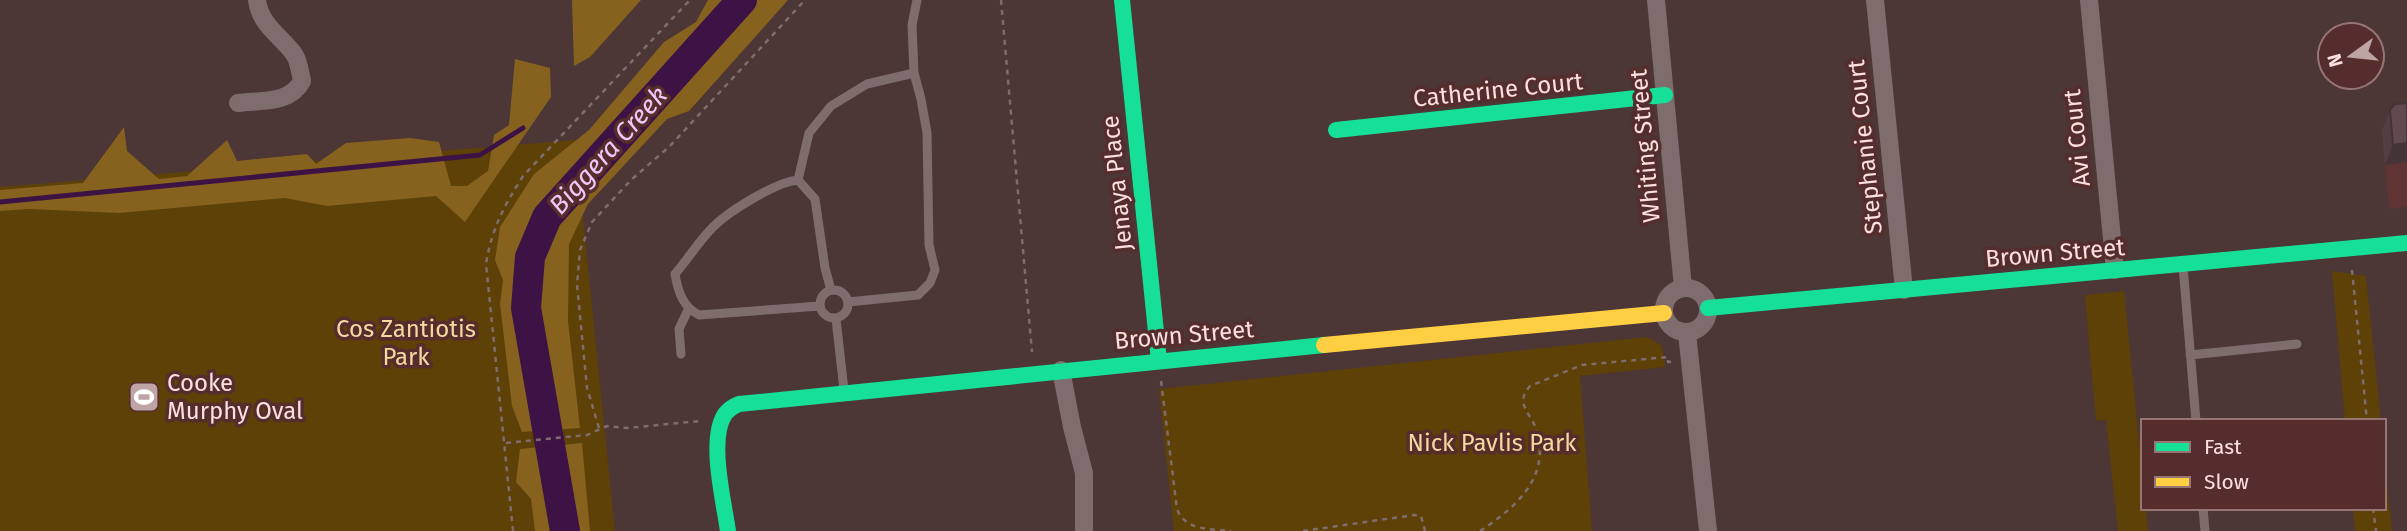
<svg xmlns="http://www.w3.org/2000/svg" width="2407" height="531" font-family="'Fira Sans',sans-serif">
<rect width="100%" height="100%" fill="#4c3636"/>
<!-- built -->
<path fill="#613434" d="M2407 122V207L2389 209 2382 131 2387 124Z"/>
<!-- green -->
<path fill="#5d4107" d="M575 140 615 531H0V187Z
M2332 271 2366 276 2381 421H2345Z
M2124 291 2143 480V508H2146L2148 531H2118L2106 420 2096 421 2085 295Z
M1647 337 1662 346 1665 367 1580 376 1592 531H1174L1159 389Z
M2384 457 2392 531H2355L2353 508H2384Z"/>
<!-- forest -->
<path fill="#87621e" d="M572 0H641L590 57 574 66Z
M708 0H788L689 111 667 119 588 204 569 244 568 321 580 428 522 432 512 406 500 304 503 280 495 260 500 227 534 174 589 130 664 42 696 22Z
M515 59 550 68 551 97 465 222 436 196 327 206 285 198 119 213 29 209 0 211V190L83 183 124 127 127 151 159 179 187 176 227 140 237 161 307 154 316 164 346 143 410 138 439 142 451 186H467L488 171 494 135 509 125Z
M582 443 590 531H535L531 499 516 482 520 449Z"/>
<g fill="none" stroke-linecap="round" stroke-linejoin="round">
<!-- stream -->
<path stroke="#3d1244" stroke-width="5" d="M0 202 480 155 523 128"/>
<!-- river -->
<path stroke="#3d1244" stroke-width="30" d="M565 531 526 308 530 257 547 217 742 0"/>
<!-- path -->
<path stroke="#7f6d6d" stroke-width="2.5" stroke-dasharray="5 5" stroke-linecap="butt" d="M1001 0 1032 352
M2352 270 2367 421
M1161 381 1177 509C1185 531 1211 529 1231 531
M599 428 587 388 577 285 580 250 592 222 631 180 670 146 805 0
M506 443 587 435 607 426 627 428 700 421
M2373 508 2376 531
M513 531 486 264C492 228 504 206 523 176L690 0
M1303 531 1414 515 1421 516 1425 531
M1480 531C1515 508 1552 477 1536 429 1531 413 1514 404 1530 386L1582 365 1668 357V362H1674"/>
<!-- lane -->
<path stroke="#7f6d6d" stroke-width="9" d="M798 180 809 133 831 106 867 84 914 73
M2183 266 2196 421
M820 304a14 14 0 1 1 28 0a14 14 0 1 1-28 0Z
M848 302 918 295 930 283 935 270 929 245 927 133 921 99 914 73 912 25 917 0
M820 306 699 315C683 307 678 292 675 274 688 259 699 241 713 227 729 211 776 182 798 180L815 199 825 268 831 290
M836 319 844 390
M681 354 679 329 688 310
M2190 355 2297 344
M2203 508 2205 531"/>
<!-- street -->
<path stroke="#7f6d6d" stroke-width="18" d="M1656 0 1683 288
M1875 0 1904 290
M2089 0 2115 270
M238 103C262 100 290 104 302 81 300 72 299 61 294 54 280 35 260 25 257 0
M1664 310a22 22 0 1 1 44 0a22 22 0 1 1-44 0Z
M1687 333 1708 531
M1061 370 1072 427 1084 473V531"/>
<!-- fast -->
<path stroke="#16e098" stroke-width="16" d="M1122 0 1159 361
M1336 130 1665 95
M1708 308 2407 243
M728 531C724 502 708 439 725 414 729 409 734 406 739 404L1324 345"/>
<!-- slow -->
<path stroke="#ffcf43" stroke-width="16" d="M1324 345 1664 313"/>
</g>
<!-- wall -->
<path fill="#533f43" d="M2407 103V162L2385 165 2382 131 2390 110Z"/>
<!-- shaded-wall -->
<path fill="#443337" d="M2407 143V162L2385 165 2393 145Z"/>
<!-- building -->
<path fill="#61494e" stroke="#443337" stroke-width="2" d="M2407 103V143L2393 145 2390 110 2395 104Z"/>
<!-- icons -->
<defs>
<g id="stadium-square" transform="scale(1.575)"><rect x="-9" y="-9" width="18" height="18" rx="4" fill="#bea4a4" stroke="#552d2d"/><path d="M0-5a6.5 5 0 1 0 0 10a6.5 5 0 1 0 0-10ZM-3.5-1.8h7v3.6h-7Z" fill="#fff"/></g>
</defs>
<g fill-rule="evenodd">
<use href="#stadium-square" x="144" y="397"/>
</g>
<g text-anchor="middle" stroke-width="7" stroke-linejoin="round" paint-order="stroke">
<!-- street labels -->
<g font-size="24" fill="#fbe0df" stroke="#552d2d">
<text transform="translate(1498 90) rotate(-6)" y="8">Catherine Court</text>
<text transform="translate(2077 138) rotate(-96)" y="8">Avi Court</text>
<text transform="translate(1645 146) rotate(-95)" y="8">Whiting Street</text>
<text transform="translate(1865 147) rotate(-96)" y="8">Stephanie Court</text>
<text transform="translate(1117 183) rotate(-96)" y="8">Jenaya Place</text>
<text transform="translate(2055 253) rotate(-5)" y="8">Brown Street</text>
<text transform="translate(1184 335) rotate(-5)" y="8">Brown Street</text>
</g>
<!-- park labels -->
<g font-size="24" fill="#f8d7a0" stroke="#552d2d">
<text x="406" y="337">Cos Zantiotis<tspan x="406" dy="28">Park</tspan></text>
<text x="1492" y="451">Nick Pavlis Park</text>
</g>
<!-- poi labels -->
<g font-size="24" fill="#fbe0df" stroke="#552d2d" text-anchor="start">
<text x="167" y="391">Cooke<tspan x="167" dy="28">Murphy Oval</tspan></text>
</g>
<!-- water labels -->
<g font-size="26" font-style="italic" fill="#f0c7f9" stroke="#552d2d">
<text transform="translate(608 150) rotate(-48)" y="9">Biggera Creek</text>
</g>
</g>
<!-- legend -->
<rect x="2141" y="419" width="245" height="91" fill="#552d2d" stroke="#977574" stroke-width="2"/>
<rect x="2155" y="442" width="35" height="10" fill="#16e098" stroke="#977574" stroke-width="2"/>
<text x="2204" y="454" font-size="21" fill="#fbe0df">Fast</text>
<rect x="2155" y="477" width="35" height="10" fill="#ffcf43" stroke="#977574" stroke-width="2"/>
<text x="2204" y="489" font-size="21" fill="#fbe0df">Slow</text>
<!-- north arrow -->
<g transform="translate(2351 56) rotate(255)"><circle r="33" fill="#552d2d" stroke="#977574" stroke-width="2"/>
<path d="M0-5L12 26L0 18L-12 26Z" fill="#bea4a4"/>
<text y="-10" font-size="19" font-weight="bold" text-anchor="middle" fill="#fbe0df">N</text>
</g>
</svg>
